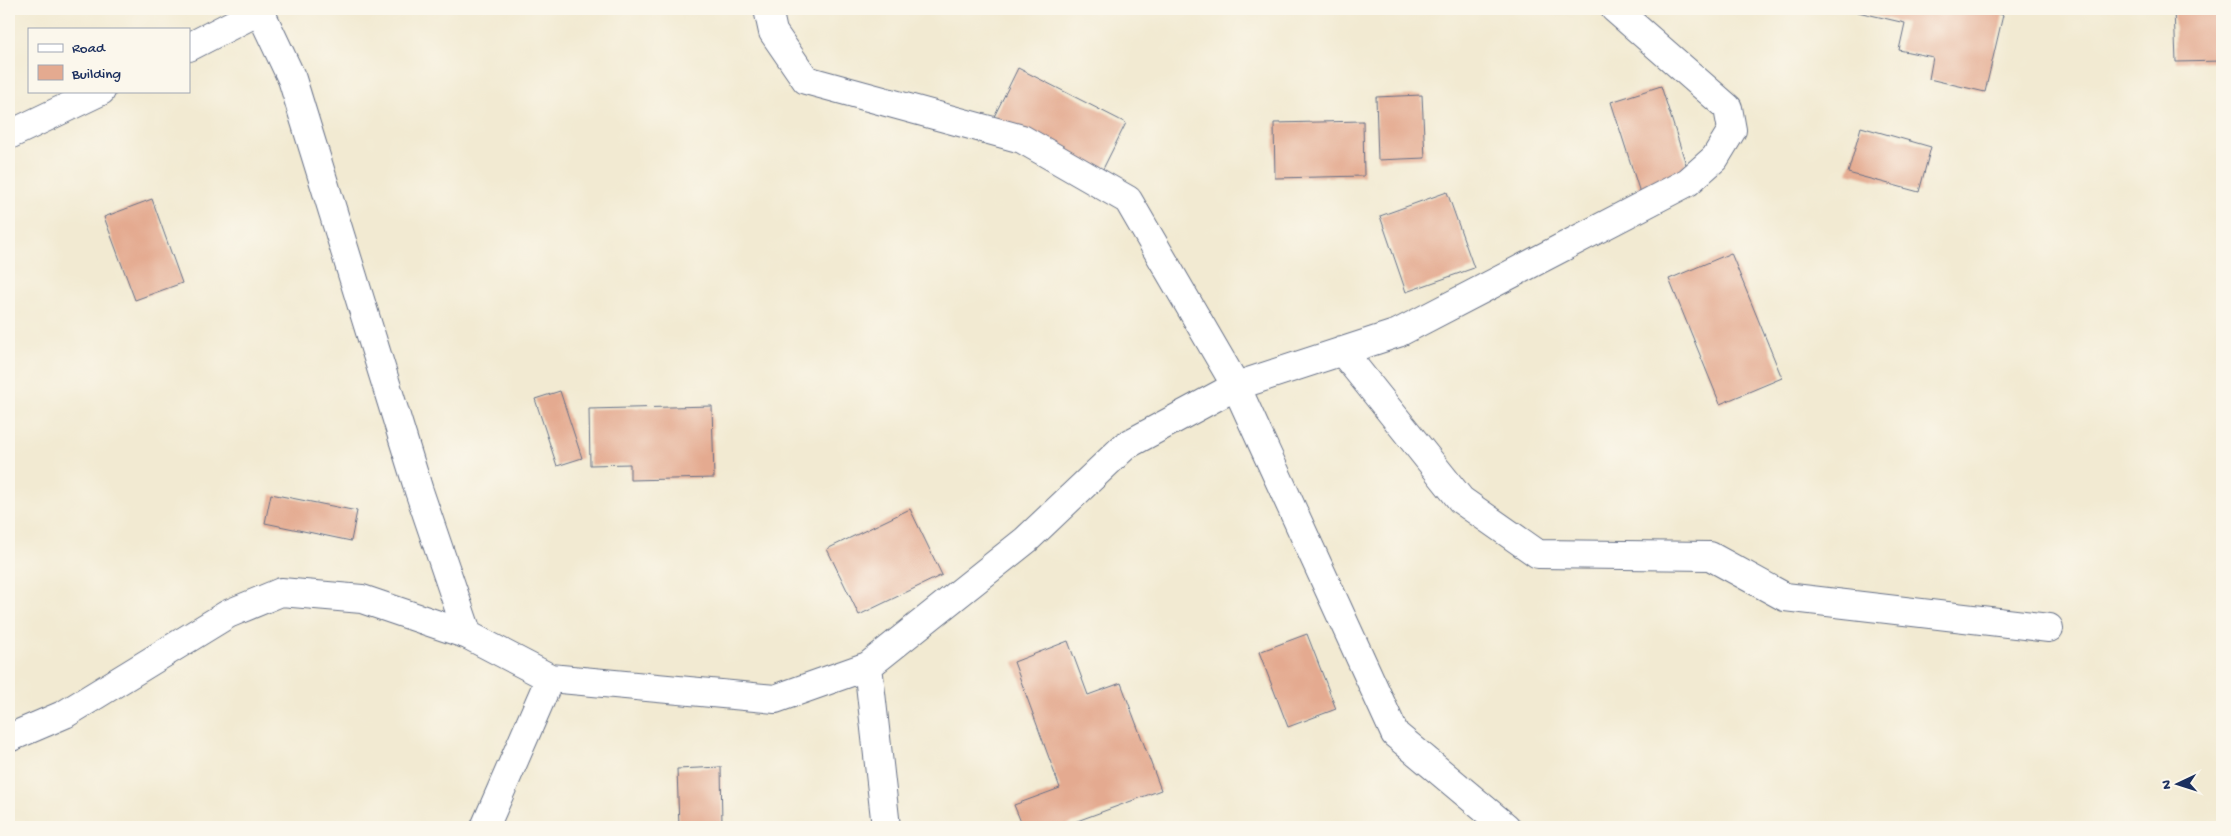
<svg xmlns="http://www.w3.org/2000/svg" width="2231" height="836" font-family="'Gochi Hand',sans-serif">
<rect width="100%" height="100%" fill="#fbf7ec"/>
<filter id="ink" filterUnits="userSpaceOnUse"><feTurbulence type="fractalNoise" baseFrequency=".02" numOctaves="2"/><feDisplacementMap in="SourceGraphic" scale="10" xChannelSelector="R" yChannelSelector="G"/><feConvolveMatrix kernelMatrix="1 2 1 2 8 2 1 2 1" color-interpolation-filters="sRGB"/></filter>
<filter id="wash" filterUnits="userSpaceOnUse"><feTurbulence type="fractalNoise" baseFrequency=".0096" numOctaves="4" result="noise"/><feDisplacementMap in="SourceGraphic" scale="20" xChannelSelector="R" yChannelSelector="G"/><feGaussianBlur stdDeviation="1.12" result="paint"/><feColorMatrix in="noise" values="0 0 0 0 0 0 0 0 0 0 0 0 0 0 0 0 0 1.4 0 .05"/><feComposite in="paint" operator="in"/></filter>
<g filter="url(#wash)">
<rect width="100%" height="100%" fill="#f2ead2"/>
<g id="blocks">
<!-- building -->
<path fill="#e4aa90" d="M1845 9H1979L2003 15 1985 92 1929 79 1933 57 1899 50 1905 23Z
M2174 9H2222V61L2176 62Z
M1018 68 1126 123 1093 189 985 135Z
M1661 86 1691 180 1641 196 1611 102Z
M1422 95 1425 158 1378 160 1376 97Z
M1363 121 1364 176 1275 178 1274 123Z
M1861 127 1931 147 1919 192 1848 173Z
M1447 192 1474 268 1406 292 1380 216Z
M152 199 182 283 135 300 104 217Z
M1731 253 1782 378 1720 404 1669 279Z
M560 391 582 458 557 466 535 399Z
M712 406 714 478 630 480V464L590 465 589 409Z
M271 494 357 511 351 541 265 523Z
M910 509 942 575 859 615 827 549Z
M1307 634 1336 709 1288 727 1259 652Z
M1068 641 1088 695 1121 683 1161 790 1061 827H1023L1014 805 1060 788 1014 662Z
M721 767 722 824H744V827H679L677 769Z"/>
</g>
</g>
<g filter="url(#ink)">
<use href="#blocks" fill-opacity="0" stroke="#667087" stroke-width="1"/>
<g fill="none" stroke-linecap="round" stroke-linejoin="round">
<!-- minor casing -->
<g stroke="#667087" stroke-width="30">
<path id="minor" d="M259 9 292 79 419 491 468 635
M768 9 773 32 806 80 1022 139 1128 200 1236 386 1395 734 1506 827
M189 47 259 11
M9 135 101 91
M1342 351 1461 500 1538 554 1710 556 1785 597 2049 628
M868 666 886 827
M9 738 65 714 228 614 281 592 362 599 468 635 550 678 775 699 868 666 1026 540 1125 446 1236 386 1398 333 1688 182 1715 158 1732 130 1728 108 1615 9
M485 827 550 678"/>
</g>
<!-- minor -->
<use href="#minor" stroke="#fff" stroke-width="28"/>
</g>
</g>
<!-- margin -->
<rect width="2231" height="836" fill="none" stroke="#fbf7ec" stroke-width="30"/>
<!-- legend -->
<rect x="28" y="28" width="162" height="65" fill="#fbf7ec" stroke="#a1a7b3"/>
<rect x="38" y="44" width="25" height="8" fill="#ffffff" stroke="#a1a7b3"/>
<text x="72" y="52" font-size="15" fill="#1b2f5e">Road</text>
<rect x="38" y="65" width="25" height="15" fill="#e4aa90" stroke="#a1a7b3"/>
<text x="72" y="78" font-size="15" fill="#1b2f5e">Building</text>
<!-- north arrow -->
<g transform="translate(2178 784) rotate(266)" stroke="#fbf7ec" stroke-width="4" paint-order="stroke">
<path d="M0-4L9 19L0 12L-9 19Z" fill="#1b2f5e"/>
<text y="-8" font-size="14" font-weight="bold" text-anchor="middle" fill="#1b2f5e">N</text>
</g>
</svg>
